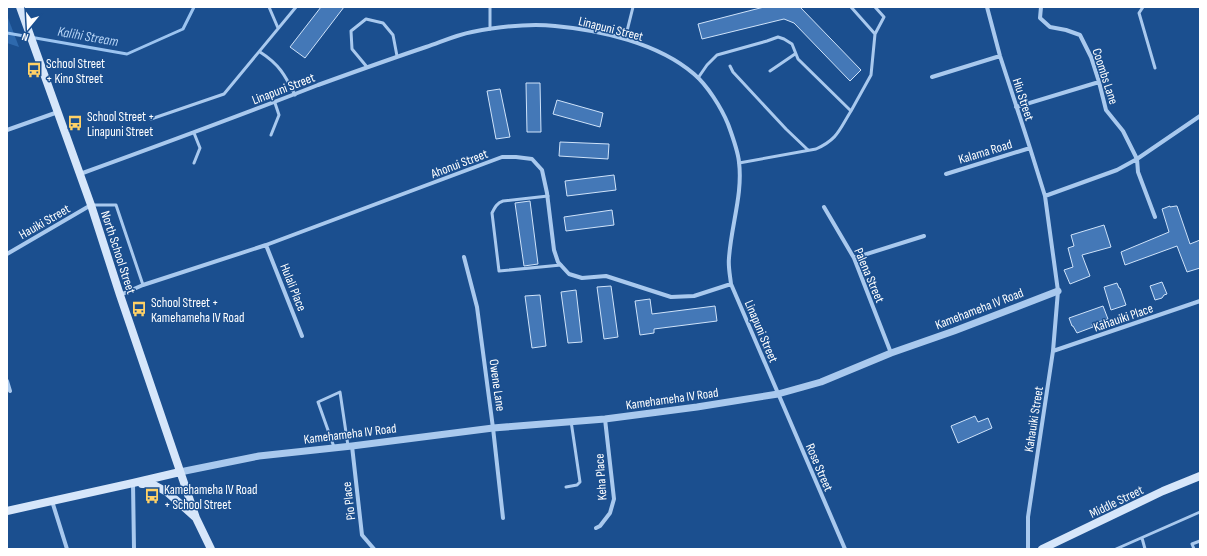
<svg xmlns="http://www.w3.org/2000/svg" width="1207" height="556" font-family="'Sofia Sans Condensed',sans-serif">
<rect width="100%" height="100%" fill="#1b4f8f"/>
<!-- green -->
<path fill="#2e69ad" d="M7 18H8L19 47 7 43Z"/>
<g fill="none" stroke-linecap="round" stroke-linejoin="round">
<!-- stream -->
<path stroke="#9cc4f0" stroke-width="3" d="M7 33 127 54 183 29 194 7"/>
</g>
<!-- building -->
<path fill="#4478b7" stroke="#cfe3fa" d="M321 7H344L305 58 290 47Z
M764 7H800L861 70 850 81 794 23 784 19 702 39 698 24Z
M526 83H540L541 132H527Z
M500 89 510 137 496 139 487 91Z
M557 100 603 113 600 127 553 114Z
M560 142 609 144 608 159 559 156Z
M614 175 616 190 567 196 565 181Z
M530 201 538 264 524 266 515 203Z
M1170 206V207L1176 206H1177L1190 244 1200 240V268L1187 272 1177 246 1125 265 1121 252 1169 232 1162 209Z
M612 210 614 225 566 231 564 217Z
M1104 225 1111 247 1082 255 1090 276 1070 284 1064 270 1073 267 1068 248 1074 246 1071 235Z
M1162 282 1167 294 1164 295 1162 298 1155 300 1150 286Z
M1117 283 1119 288H1120L1126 305 1111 310 1104 287Z
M611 286 618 337 604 339 597 287Z
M576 290 582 342 568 343 561 292Z
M540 295 546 346 532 348 525 296Z
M650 299 652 314 715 306 717 321 654 329V333L640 335 635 301Z
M1103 306 1108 319 1092 324 1093 327 1077 333 1073 326H1072L1069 318Z
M975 416 978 422 988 418 992 428 958 443 951 426Z"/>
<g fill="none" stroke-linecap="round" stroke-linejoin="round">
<!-- service -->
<path stroke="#a9c9ee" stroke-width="3" d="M269 7 278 28
M490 7V29
M851 7 875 34
M1143 7 1139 13 1155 68
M625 39 633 7
M260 52C279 64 285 75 295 95
M730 66 733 72 786 129 808 150
M367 67 352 49 351 31 366 19 383 23 393 35 397 56
M770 71 795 54
M698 78 707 65 717 55 767 41 778 37 784 39 792 44 798 59 851 111C839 130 838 139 816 149L739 163
M851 111 871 75 875 34 884 17 875 7
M151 119 224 94 296 7
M271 135 279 115 275 103
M194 163 200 148 194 133
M548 196 503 201C497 203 495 207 492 213L499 271 561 265
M91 205H116L143 285
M334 447 318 402 340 392 348 446
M566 487 577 485 580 482 571 421
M1142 538 1145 549
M1116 549 1200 512
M1194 549 1192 544 1200 541"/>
<!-- minor -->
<path stroke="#a9c9ee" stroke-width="4" d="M987 7 1000 56 1030 148 1045 196 1058 291 1053 351 1028 517V549
M1041 7 1040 18 1050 27 1066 30 1080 35 1091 57 1099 82 1106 110 1123 131 1137 159 1138 172 1155 217
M932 77 1000 56
M1016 107 1099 82
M7 130 58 112
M80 174C160 145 239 116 318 85 354 72 390 59 426 47 441 42 456 35 472 32 498 27 528 23 555 26 600 30 658 43 694 74 707 85 721 107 728 124 732 135 738 151 739 162 743 194 731 226 729 258 728 266 730 275 731 284L845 549
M946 174 1030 148
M1045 196 1117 170 1137 159 1200 116
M824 207 854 258 891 353
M266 245 302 336
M7 254 91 205
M464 257 477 307 493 428 503 518
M854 258 924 236
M120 295 143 285 266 245 502 157H516L532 159 542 170 547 193 554 250 558 262 569 274 582 278 606 276 671 297 694 296 731 284
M1053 351 1200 301
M7 381 10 391
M352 446 362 535 374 549
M133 483 134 549
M52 501 67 549
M596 528 600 526 610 513 614 499 605 419"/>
<!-- tertiary -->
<path stroke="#a9c9ee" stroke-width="7" d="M180 472 259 456 352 446 493 428 605 419 697 407 778 394 821 382 891 353 954 331 1058 291"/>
<!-- secondary -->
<path stroke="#d6e6fa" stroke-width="8" d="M20 7 91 205 120 295 196 518 211 549
M142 484H152L167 492 195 517
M7 511 133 483 180 472
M1042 549 1163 491 1200 476"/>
</g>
<!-- icons -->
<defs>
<g id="bus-bare" transform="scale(1.2)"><path d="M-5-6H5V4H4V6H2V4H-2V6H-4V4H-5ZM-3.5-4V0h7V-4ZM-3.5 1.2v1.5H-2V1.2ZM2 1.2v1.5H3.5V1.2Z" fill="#ffd166" stroke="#1b4f8f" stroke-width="2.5" paint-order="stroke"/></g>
</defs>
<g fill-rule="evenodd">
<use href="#bus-bare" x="34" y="70"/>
<use href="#bus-bare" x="75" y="123"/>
<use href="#bus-bare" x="139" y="309"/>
<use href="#bus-bare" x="152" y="496"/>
</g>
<g text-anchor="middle" stroke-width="3" stroke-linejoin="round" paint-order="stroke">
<!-- street labels -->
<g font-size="13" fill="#fff" stroke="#1b4f8f">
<text transform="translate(611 28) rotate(14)" y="5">Linapuni Street</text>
<text transform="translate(1106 76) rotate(72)" y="5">Coombs Lane</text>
<text transform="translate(283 88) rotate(-21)" y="5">Linapuni Street</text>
<text transform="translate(1024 99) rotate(72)" y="5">Hiu Street</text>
<text transform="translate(985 151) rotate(-17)" y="5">Kalama Road</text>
<text transform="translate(459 163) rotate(-21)" y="5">Ahonui Street</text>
<text transform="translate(44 221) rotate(-30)" y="5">Hauiki Street</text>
<text transform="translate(119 252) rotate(72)" y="5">North School Street</text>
<text transform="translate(870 275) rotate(67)" y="5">Palena Street</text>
<text transform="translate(294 287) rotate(68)" y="5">Hulali Place</text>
<text transform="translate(979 308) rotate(-21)" y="5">Kamehameha IV Road</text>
<text transform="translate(1123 317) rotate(-19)" y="5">Kahauiki Place</text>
<text transform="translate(762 331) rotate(67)" y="5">Linapuni Street</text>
<text transform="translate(498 385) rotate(82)" y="5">Owene Lane</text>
<text transform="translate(672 398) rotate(-8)" y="5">Kamehameha IV Road</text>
<text transform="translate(1033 419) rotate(-81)" y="5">Kahauiki Street</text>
<text transform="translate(350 433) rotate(-7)" y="5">Kamehameha IV Road</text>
<text transform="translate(820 467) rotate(67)" y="5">Rose Street</text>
<text transform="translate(600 477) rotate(-94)" y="5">Keha Place</text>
<text transform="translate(348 501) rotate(-97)" y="5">Pio Place</text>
<text transform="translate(1116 501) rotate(-26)" y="5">Middle Street</text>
</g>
<!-- poi labels -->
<g font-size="13" fill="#fff" stroke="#1b4f8f" text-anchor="start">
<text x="46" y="68">School Street<tspan x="46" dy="15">+ Kino Street</tspan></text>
<text x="87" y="121">School Street +<tspan x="87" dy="15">Linapuni Street</tspan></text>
<text x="151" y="307">School Street +<tspan x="151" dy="15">Kamehameha IV Road</tspan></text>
<text x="164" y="494">Kamehameha IV Road<tspan x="164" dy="15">+ School Street</tspan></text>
</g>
<!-- water labels -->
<g font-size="14" font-style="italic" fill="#b5d3f5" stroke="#1b4f8f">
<text transform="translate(88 36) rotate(10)" y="5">Kalihi Stream</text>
</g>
</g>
<!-- border -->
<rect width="1207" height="556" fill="none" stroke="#ffffff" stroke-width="16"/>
<!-- north arrow -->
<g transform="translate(28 28) rotate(198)" stroke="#1b4f8f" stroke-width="3" paint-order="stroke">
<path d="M0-3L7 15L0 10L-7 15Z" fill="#ffffff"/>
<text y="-6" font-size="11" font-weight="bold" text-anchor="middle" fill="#ffffff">N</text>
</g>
</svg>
